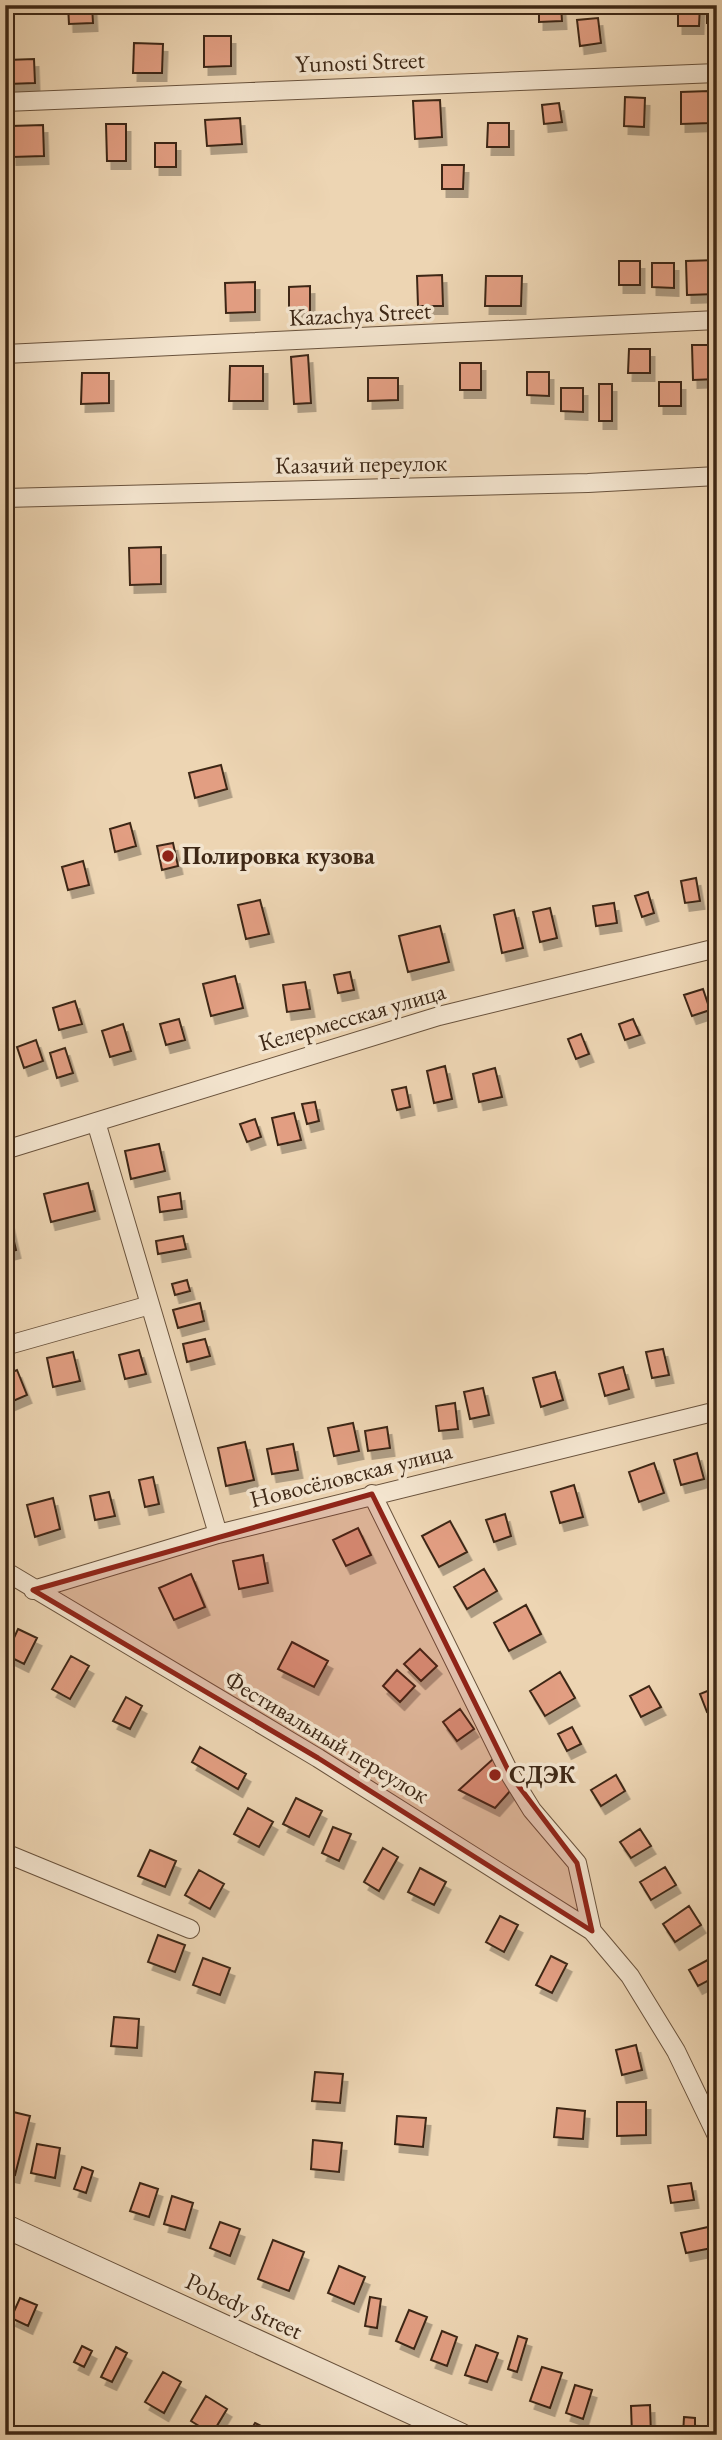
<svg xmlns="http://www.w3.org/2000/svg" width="722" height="2440" font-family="'EB Garamond',serif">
<defs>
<filter id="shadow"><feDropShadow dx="4.5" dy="8" stdDeviation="0" flood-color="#0004"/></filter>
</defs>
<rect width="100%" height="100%" fill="#edd5b3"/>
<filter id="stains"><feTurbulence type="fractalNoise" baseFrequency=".00286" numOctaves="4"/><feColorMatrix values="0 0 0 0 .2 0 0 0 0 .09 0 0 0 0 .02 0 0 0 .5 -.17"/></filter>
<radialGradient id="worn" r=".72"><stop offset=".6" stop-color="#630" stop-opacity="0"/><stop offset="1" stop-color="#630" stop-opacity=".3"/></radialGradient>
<!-- building -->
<path fill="#e29e82" stroke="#3e2816" stroke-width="2" filter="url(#shadow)" d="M68 5H92L93 23 69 24Z
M539 5H561L562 21 539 22Z
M678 5H700L699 26H678Z
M707 5H717V23H707Z
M598 18 601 43 580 46 577 20Z
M204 36H231V66L204 67Z
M134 43 163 44 162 73H133Z
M34 59 35 83 8 84 7 60Z
M709 91 710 123 681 124V92Z
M625 97 645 98 644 127 624 126Z
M440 100 442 137 415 139 413 101Z
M559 103 562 122 544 124 542 105Z
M240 118 242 144 207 146 205 120Z
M488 123H509V147H487Z
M106 124H126V161H107Z
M43 125 44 156 12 157 11 126Z
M155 143H176V167H155Z
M442 165H464L463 189H442Z
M717 260V294L687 295 686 261Z
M619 261H640V285H619Z
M652 263H674V288L652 287Z
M442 275 443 306H418L417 276Z
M486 276H522L521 306H485Z
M255 282V312L226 313 225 283Z
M310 286V313H289V287Z
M692 345H717V379L693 380Z
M629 349H650V373H628Z
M308 355 311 403 294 404 291 357Z
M460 363H481V390H460Z
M230 366H263V401H229Z
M527 372H549V396L527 395Z
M82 373H109V403L81 404Z
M368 378H398V400L368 401Z
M659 382H681V406H659Z
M599 384H612V421H599Z
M561 388H583V412L561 411Z
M161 547V584L130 585 129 548Z
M221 765 227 789 195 798 189 773Z
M130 823 136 846 115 852 110 829Z
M173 843 178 866 162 870 157 846Z
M83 861 89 885 68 890 62 867Z
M696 878 700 901 685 903 681 881Z
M648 892 654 913 642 917 635 896Z
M260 900 269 934 246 939 238 905Z
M614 903 617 923 596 926 593 906Z
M550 908 557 938 540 942 533 912Z
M514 910 523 948 502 953 494 915Z
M440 926 449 962 408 972 399 936Z
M350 972 354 990 338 993 334 975Z
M235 976 243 1008 211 1016 203 984Z
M305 982 310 1009 287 1012 283 985Z
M703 989 710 1010 692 1016 684 995Z
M75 1001 82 1024 59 1030 53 1008Z
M179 1019 185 1040 166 1045 160 1024Z
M633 1019 640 1035 625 1040 619 1024Z
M123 1024 131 1051 110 1057 102 1031Z
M581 1034 589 1054 576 1059 568 1039Z
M36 1040 43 1061 24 1068 17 1047Z
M65 1048 73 1073 57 1078 50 1053Z
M445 1066 452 1099 434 1103 427 1071Z
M495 1068 502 1097 479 1102 473 1074Z
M406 1087 410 1107 397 1110 392 1090Z
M315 1102 319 1121 307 1124 302 1104Z
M294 1113 301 1140 278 1145 272 1118Z
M255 1119 261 1137 247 1142 240 1124Z
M159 1144 165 1171 131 1179 125 1151Z
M88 1183 95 1211 51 1222 44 1194Z
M180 1193 182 1209 160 1212 158 1197Z
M9 1220 16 1250 5 1253V1221Z
M183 1236 186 1249 158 1254 156 1241Z
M187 1280 190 1291 175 1295 172 1284Z
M200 1303 204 1321 178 1328 173 1310Z
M205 1339 210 1356 187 1362 183 1344Z
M663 1349 669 1375 652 1378 646 1352Z
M139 1350 146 1374 125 1379 119 1355Z
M73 1352 80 1381 53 1387 47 1358Z
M623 1367 629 1389 605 1396 599 1374Z
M17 1370 27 1395 6 1404 5 1375Z
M555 1372 563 1400 541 1407 533 1378Z
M483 1388 489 1415 470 1419 464 1392Z
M455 1403 458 1429 439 1431 436 1406Z
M353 1423 359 1451 334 1456 328 1428Z
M387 1427 390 1448 368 1451 365 1431Z
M245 1442 254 1480 226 1486 218 1448Z
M293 1444 298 1470 272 1474 267 1449Z
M697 1453 704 1479 681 1485 674 1460Z
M654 1463 664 1493 639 1502 629 1472Z
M153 1477 159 1504 145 1507 139 1480Z
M574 1485 583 1517 560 1523 551 1492Z
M109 1492 115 1516 95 1520 90 1496Z
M53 1498 60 1529 35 1537 27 1505Z
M505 1514 511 1536 494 1542 486 1520Z
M450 1521 467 1552 439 1567 422 1536Z
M358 1528 371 1555 346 1566 333 1540Z
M263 1555 268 1583 239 1589 233 1561Z
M484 1569 497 1591 467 1609 454 1587Z
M191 1574 205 1607 174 1620 159 1588Z
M526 1605 541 1634 509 1651 494 1623Z
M18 1629 37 1638 24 1664 6 1655Z
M292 1642 328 1661 314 1687 278 1669Z
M420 1649 437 1666 421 1681 404 1664Z
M71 1656 89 1666 70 1699 52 1689Z
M397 1670 415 1686 400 1702 383 1686Z
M560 1672 575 1698 545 1716 530 1691Z
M649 1686 661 1707 641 1717 630 1696Z
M717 1687V1708L707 1712 700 1694Z
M126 1697 142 1706 130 1729 113 1721Z
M460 1709 474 1729 457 1741 443 1722Z
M572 1727 581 1744 567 1751 558 1734Z
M200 1747 246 1774 238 1789 192 1762Z
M493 1759 511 1790 495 1808 459 1790Z
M616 1775 625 1791 601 1806 591 1790Z
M296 1798 322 1811 309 1837 283 1824Z
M248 1808 273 1822 259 1847 234 1834Z
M333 1827 351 1834 339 1861 322 1853Z
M640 1829 651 1846 631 1858 620 1842Z
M383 1848 398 1857 379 1891 364 1882Z
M150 1850 176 1861 165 1887 138 1876Z
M665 1867 676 1885 651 1900 640 1882Z
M420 1868 446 1882 434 1905 408 1892Z
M199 1870 224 1884 210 1909 185 1895Z
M689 1906 701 1925 675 1942 663 1924Z
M500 1916 518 1925 504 1952 486 1942Z
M158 1935 185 1945 175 1972 148 1962Z
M717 1955V1976L698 1986 689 1970Z
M551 1956 567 1964 552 1993 536 1985Z
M203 1958 230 1968 220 1995 193 1985Z
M114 2017 139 2019 137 2048 111 2046Z
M636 2045 642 2070 622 2075 616 2050Z
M315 2072 343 2074 340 2103 312 2101Z
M617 2102H646V2135L617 2136Z
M557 2108 585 2111 583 2139 554 2137Z
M9 2111 30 2116 15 2175 5 2173V2126Z
M397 2116 426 2118 423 2147 395 2144Z
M313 2140 342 2143 339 2172 311 2169Z
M37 2144 60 2148 55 2178 31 2173Z
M82 2167 93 2171 86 2193 74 2189Z
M140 2183 158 2189 149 2217 130 2211Z
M691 2183 694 2200 671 2203 668 2186Z
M172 2196 193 2203 185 2230 164 2224Z
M220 2222 240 2229 230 2256 210 2248Z
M708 2227 712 2248 686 2253 681 2233Z
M273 2240 304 2252 289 2291 258 2279Z
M339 2266 365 2277 354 2304 328 2293Z
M370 2297 381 2299 377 2328 365 2326Z
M20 2298 37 2305 28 2326 11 2318Z
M409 2310 427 2317 414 2349 396 2341Z
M442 2331 457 2337 447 2366 431 2360Z
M518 2336 527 2339 517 2372 508 2369Z
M476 2345 498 2353 487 2382 465 2375Z
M82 2346 92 2351 84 2367 74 2362Z
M116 2347 127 2353 112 2382 101 2377Z
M542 2367 562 2373 550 2408 530 2401Z
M163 2372 181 2382 164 2413 145 2402Z
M575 2385 592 2390 583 2419 566 2413Z
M206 2396 227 2409 212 2434 191 2421Z
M650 2405 651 2435H632L631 2406Z
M684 2417 695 2418V2435H683Z
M255 2423 267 2429 264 2435H248Z"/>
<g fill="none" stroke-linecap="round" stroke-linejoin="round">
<!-- minor casing -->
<g stroke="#6a533d" stroke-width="20">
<path id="minor" d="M5 102 717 73
M5 354 717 320
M5 498 588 483 717 476
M96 1122 218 1534
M5 1150 439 1016 717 948
M5 1346 150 1305
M372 1494 511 1776 532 1810 577 1863 592 1931
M5 1571 318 1758 592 1931 630 1976 676 2051 717 2136
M33 1590 218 1534 717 1411
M5 1853 190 1929"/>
</g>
<!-- tertiary casing -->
<g stroke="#6a533d" stroke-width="25">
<path id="tertiary" d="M5 2226 461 2435"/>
</g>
<!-- minor -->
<use href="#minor" stroke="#f3e4ce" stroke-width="18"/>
<!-- tertiary -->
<use href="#tertiary" stroke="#f3e4ce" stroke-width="23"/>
</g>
<!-- marked area -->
<path fill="#8f2418" fill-opacity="0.2" stroke="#8f2418" stroke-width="5" stroke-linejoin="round" d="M372 1494 511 1776 577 1863 592 1931 318 1758 33 1590Z"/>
<!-- markers -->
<g fill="#8f2418" stroke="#f3e4ce" stroke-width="2.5">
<circle cx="168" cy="856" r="7"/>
<circle cx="495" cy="1775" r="7"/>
</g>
<g text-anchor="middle" stroke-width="7" stroke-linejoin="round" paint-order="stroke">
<!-- street labels -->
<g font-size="24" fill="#3e2816" stroke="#f3e4ce">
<text transform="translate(360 62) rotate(-2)" y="8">Yunosti Street</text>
<text transform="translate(360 314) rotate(-3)" y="8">Kazachya Street</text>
<text transform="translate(361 464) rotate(-1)" y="8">Казачий переулок</text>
<text transform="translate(352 1017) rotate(-16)" y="8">Келермесская улица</text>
<text transform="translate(351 1475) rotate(-14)" y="8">Новосёловская улица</text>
<text transform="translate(327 1737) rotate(31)" y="8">Фестивальный переулок</text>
<text transform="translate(244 2306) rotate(25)" y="8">Pobedy Street</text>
</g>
<!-- poi labels -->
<g font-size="24" font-weight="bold" fill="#3e2816" stroke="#f3e4ce" text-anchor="start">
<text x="182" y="864">Полировка кузова</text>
<text x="509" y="1783">СДЭК</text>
</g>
</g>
<!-- margin -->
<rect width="722" height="2440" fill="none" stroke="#edd5b3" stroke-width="28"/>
<rect x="7" y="7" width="708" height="2426" fill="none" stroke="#3e2816" stroke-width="3.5"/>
<rect x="14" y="14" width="694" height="2412" fill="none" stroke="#3e2816" stroke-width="2"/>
<rect width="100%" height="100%" filter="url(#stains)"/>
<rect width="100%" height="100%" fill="url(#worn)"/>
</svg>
